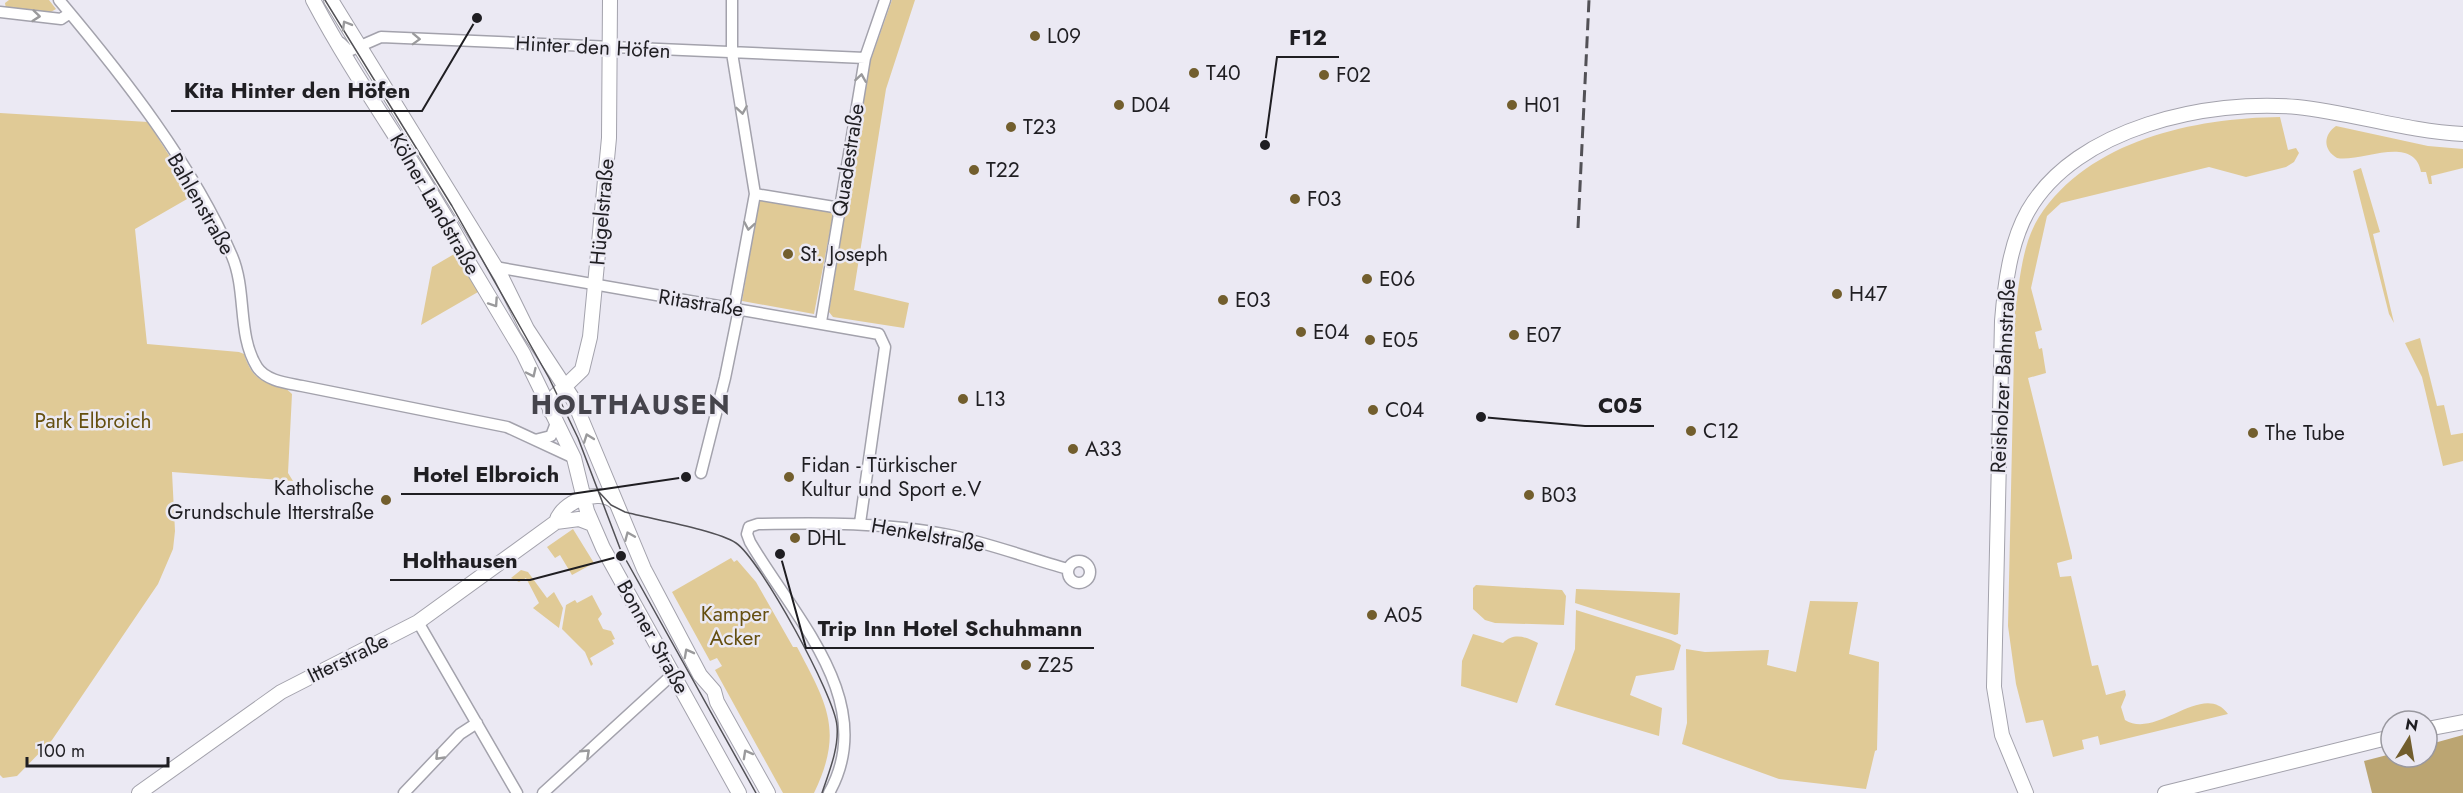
<svg xmlns="http://www.w3.org/2000/svg" width="2463" height="793" font-family="Jost,sans-serif">
<rect width="100%" height="100%" fill="#ebe9f3"/>
<!-- green -->
<path fill="#e0ca96" d="M9 0H49L56 9 49 13 6 9 5 3Z
M892 0H915L886 89 854 290 909 303 904 328 833 317 829 312 868 68Z
M0 113 148 122 194 195 135 229 147 344 239 352 244 354C257 394 276 376 292 394L288 473 293 481 172 472 175 531 173 549 158 584 52 740 17 776 3 778 0 775Z
M2280 117 2288 150 2296 148 2299 153 2294 162 2286 167 2246 177 2209 167 2061 203 2047 216 2031 288 2042 330 2035 332 2039 349 2042 348 2046 373 2028 378 2072 556V559L2057 563 2060 577 2071 576 2092 666 2098 665 2106 695 2125 690 2126 695 2121 707 2125 720C2157 740 2203 680 2228 714L2100 745 2098 736 2082 740 2084 749 2053 757 2043 720 2026 723 2016 684 2008 626 2015 310C2020 280 2022 244 2039 217 2089 140 2194 118 2280 117Z
M2336 126 2428 146 2463 149V168L2431 176 2432 184H2429L2426 172H2421C2414 133 2360 163 2337 158 2323 150 2323 135 2336 126Z
M2361 168 2380 232 2373 234 2394 323 2389 314 2353 171Z
M760 196 834 210 814 314 742 301Z
M456 253 478 292 421 325 432 267Z
M2420 338 2437 406 2444 405 2451 435 2463 433V461L2443 466 2422 377 2405 343Z
M573 529 594 563 572 575 560 555 555 558 547 547Z
M731 558 734 562 737 560 756 582 793 647H797C827 704 844 731 814 793H783L715 670 722 666 717 658 710 661 672 592Z
M521 570 528 572 547 598 554 592 563 608 559 628 533 608 539 603 526 578 519 582 511 578Z
M1476 585 1562 590 1566 596 1564 625 1495 623 1485 620 1473 609V588Z
M1576 589 1680 593 1678 634 1675 635 1575 603Z
M592 595 602 614 598 619 603 629 611 631 615 639 612 640 614 644 590 658 593 664 591 666 585 652 562 629 566 605 575 600 577 603Z
M1810 601 1858 602 1849 654 1879 662 1877 750 1875 751 1866 789 1779 779 1682 744 1687 723 1686 649 1705 652 1769 650 1767 665 1796 672Z
M1576 610 1671 640 1681 645 1674 670 1636 676 1630 695 1662 708 1659 736 1555 705 1575 649Z
M1473 634 1503 643C1514 632 1526 637 1538 643L1517 703 1461 686 1462 661Z"/>
<!-- forest -->
<path fill="#bba572" d="M2463 735V793H2372L2364 761 2391 754V757H2427V745Z"/>
<g fill="none" stroke-linecap="round" stroke-linejoin="round">
<!-- street casing -->
<g stroke="#a3a2ac" stroke-width="13">
<path id="street" d="M59 0C123 76 193 165 232 256 247 291 237 335 257 367 266 381 287 383 302 386L507 427 574 458
M732 0V53L755 194 734 308
M0 12 61 19 70 13
M341 43 349 51 381 37 865 58
M755 194 840 208
M495 267 879 334 885 347 860 523
M821 322 865 58 885 0
M535 440 551 436 556 423
M701 473 725 378 739 309
M1068 572a11 11 0 1 1 22 0a11 11 0 1 1-22 0Z
M418 622 517 793
M404 793 460 734 477 723
M543 793 673 674
M829 793C880 702 793 616 750 542L747 534 749 527 758 524C822 523 885 522 949 535 989 543 1028 558 1068 569"/>
</g>
<!-- secondary casing -->
<g stroke="#a3a2ac" stroke-width="16">
<path id="secondary" d="M313 0C359 87 419 166 466 253L468 261 523 353 574 458 587 511 603 548 739 793
M331 0 501 276 527 329 573 399 644 569 700 675 714 691 717 702 768 793
M550 411 556 395 582 370 590 337 609 138 610 0
M556 522C561 502 599 487 615 502
M2427 729 2463 722
M139 793 281 692 418 622 556 522 579 519 592 524
M2026 793 2002 735 1994 687 2002 321C2005 284 2010 243 2028 211 2076 127 2209 99 2297 107 2353 113 2406 131 2463 134
M2165 793 2391 737"/>
</g>
<!-- street -->
<use href="#street" stroke="#fff" stroke-width="10"/>
<!-- secondary -->
<use href="#secondary" stroke="#fff" stroke-width="14"/>
<!-- tram -->
<path stroke="#525156" stroke-width="1.5" d="M325 0 452 206 549 378 578 438 621 551 756 793
M599 492 611 505 625 512C651 519 716 530 736 543 760 559 835 696 837 726 839 748 829 772 822 793"/>
<!-- rail -->
<path stroke="#525156" stroke-width="3" stroke-dasharray="12 6" stroke-linecap="butt" d="M1578 228 1589 0"/>
</g>
<!-- one-way arrows -->
<defs><path id="oneway-chevron" d="M-2-3.5L2.5 0L-2 3.5" fill="none" stroke-width="1.6" stroke-linecap="round" stroke-linejoin="round" transform="scale(1.5)"/></defs>
<g stroke="#9a9a9c">
<use href="#oneway-chevron" transform="translate(36 16) rotate(6)"/>
<use href="#oneway-chevron" transform="translate(346 25) rotate(-120)"/>
<use href="#oneway-chevron" transform="translate(416 39) rotate(2)"/>
<use href="#oneway-chevron" transform="translate(861 78) rotate(-81)"/>
<use href="#oneway-chevron" transform="translate(742 110) rotate(81)"/>
<use href="#oneway-chevron" transform="translate(749 226) rotate(100)"/>
<use href="#oneway-chevron" transform="translate(494 303) rotate(56)"/>
<use href="#oneway-chevron" transform="translate(532 373) rotate(65)"/>
<use href="#oneway-chevron" transform="translate(588 438) rotate(-110)"/>
<use href="#oneway-chevron" transform="translate(629 536) rotate(-113)"/>
<use href="#oneway-chevron" transform="translate(688 653) rotate(-118)"/>
<use href="#oneway-chevron" transform="translate(586 753) rotate(-43)"/>
<use href="#oneway-chevron" transform="translate(747 754) rotate(-119)"/>
<use href="#oneway-chevron" transform="translate(439 756) rotate(134)"/>
</g>
<!-- markers -->
<g fill="#725e2d" stroke="#ebe9f3" stroke-width="2">
<circle cx="1035" cy="36" r="6"/>
<circle cx="1194" cy="73" r="6"/>
<circle cx="1324" cy="75" r="6"/>
<circle cx="1119" cy="105" r="6"/>
<circle cx="1512" cy="105" r="6"/>
<circle cx="1011" cy="127" r="6"/>
<circle cx="974" cy="170" r="6"/>
<circle cx="1295" cy="199" r="6"/>
<circle cx="788" cy="254" r="6"/>
<circle cx="1367" cy="279" r="6"/>
<circle cx="1837" cy="294" r="6"/>
<circle cx="1223" cy="300" r="6"/>
<circle cx="1301" cy="332" r="6"/>
<circle cx="1514" cy="335" r="6"/>
<circle cx="1370" cy="340" r="6"/>
<circle cx="963" cy="399" r="6"/>
<circle cx="1373" cy="410" r="6"/>
<circle cx="1691" cy="431" r="6"/>
<circle cx="2253" cy="433" r="6"/>
<circle cx="1073" cy="449" r="6"/>
<circle cx="789" cy="477" r="6"/>
<circle cx="1529" cy="495" r="6"/>
<circle cx="386" cy="500" r="6"/>
<circle cx="795" cy="538" r="6"/>
<circle cx="1372" cy="615" r="6"/>
<circle cx="1026" cy="665" r="6"/>
</g>
<g text-anchor="middle" stroke-width="5" stroke-linejoin="round" paint-order="stroke">
<!-- poi labels -->
<g font-size="21" fill="#1f1e22" stroke="#ebe9f3" text-anchor="start">
<text x="1047" y="43">L09</text>
<text x="1206" y="80">T40</text>
<text x="1336" y="82">F02</text>
<text x="1131" y="112">D04</text>
<text x="1524" y="112">H01</text>
<text x="1023" y="134">T23</text>
<text x="986" y="177">T22</text>
<text x="1307" y="206">F03</text>
<text x="800" y="261">St. Joseph</text>
<text x="1379" y="286">E06</text>
<text x="1849" y="301">H47</text>
<text x="1235" y="307">E03</text>
<text x="1313" y="339">E04</text>
<text x="1526" y="342">E07</text>
<text x="1382" y="347">E05</text>
<text x="975" y="406">L13</text>
<text x="1385" y="417">C04</text>
<text x="1703" y="438">C12</text>
<text x="2265" y="440">The Tube</text>
<text x="1085" y="456">A33</text>
<text x="801" y="472">Fidan - Türkischer<tspan x="801" dy="24">Kultur und Sport e.V</tspan></text>
<text x="374" y="495" text-anchor="end">Katholische<tspan x="374" dy="24">Grundschule Itterstraße</tspan></text>
<text x="1541" y="502">B03</text>
<text x="807" y="545">DHL</text>
<text x="1384" y="622">A05</text>
<text x="1038" y="672">Z25</text>
</g>
<!-- street labels -->
<g font-size="21" fill="#1f1e22" stroke="#ebe9f3">
<text transform="translate(593 47) rotate(3)" y="7">Hinter den Höfen</text>
<text transform="translate(848 160) rotate(-81)" y="7">Quadestraße</text>
<text transform="translate(201 204) rotate(60)" y="7">Bahlenstraße</text>
<text transform="translate(435 204) rotate(60)" y="7">Kölner Landstraße</text>
<text transform="translate(602 212) rotate(-85)" y="7">Hügelstraße</text>
<text transform="translate(701 303) rotate(9)" y="7">Ritastraße</text>
<text transform="translate(2003 376) rotate(-87)" y="7">Reisholzer Bahnstraße</text>
<text transform="translate(928 535) rotate(10)" y="7">Henkelstraße</text>
<text transform="translate(653 637) rotate(61)" y="7">Bonner Straße</text>
<text transform="translate(348 658) rotate(-26)" y="7">Itterstraße</text>
</g>
<!-- park labels -->
<g font-size="21" fill="#654f10" stroke="#ebe9f3">
<text x="93" y="428">Park Elbroich</text>
<text x="735" y="621">Kamper<tspan x="735" dy="24">Acker</tspan></text>
</g>
<!-- district labels -->
<g font-size="27" font-weight="bold" letter-spacing="1.5" fill="#45444c" stroke="#ebe9f3">
<text x="631" y="414">HOLTHAUSEN</text>
</g>
</g>
<!-- callouts -->
<path fill="none" stroke="#1f1e22" stroke-width="2" d="M1265 145L1277 57H1339M477 18L422 111H171M1481 417L1585 426H1654M686 477L571 494H401M621 556L530 580H390M780 554L806 648H1094"/>
<g fill="#1f1e22" stroke="#ebe9f3" stroke-width="2">
<circle cx="1265" cy="145" r="6"/>
<circle cx="477" cy="18" r="6"/>
<circle cx="1481" cy="417" r="6"/>
<circle cx="686" cy="477" r="6"/>
<circle cx="621" cy="556" r="6"/>
<circle cx="780" cy="554" r="6"/>
</g>
<g font-size="22" text-anchor="middle" font-weight="bold" fill="#1f1e22" stroke="#ebe9f3" stroke-width="5" stroke-linejoin="round" paint-order="stroke">
<text x="1308" y="45">F12</text>
<text x="297" y="98">Kita Hinter den Höfen</text>
<text x="1620" y="413">C05</text>
<text x="486" y="482">Hotel Elbroich</text>
<text x="460" y="568">Holthausen</text>
<text x="950" y="636">Trip Inn Hotel Schuhmann</text>
</g>
<!-- north arrow -->
<g transform="translate(2409 739) rotate(11)"><circle r="28" fill="#ebe9f3" stroke="#99989f" stroke-width="1.5"/>
<path d="M0-4.5L10 22L0 15L-10 22Z" fill="#725e2d"/>
<text y="-9" font-size="16" font-weight="bold" text-anchor="middle" fill="#1f1e22">N</text>
</g>
<!-- scale -->
<path d="M27 757v9h141v-9" fill="none" stroke="#1f1e22" stroke-width="3"/>
<text x="36" y="757" font-size="18" fill="#1f1e22" stroke="#ebe9f3" stroke-width="4.5" paint-order="stroke">100 m</text>
</svg>
